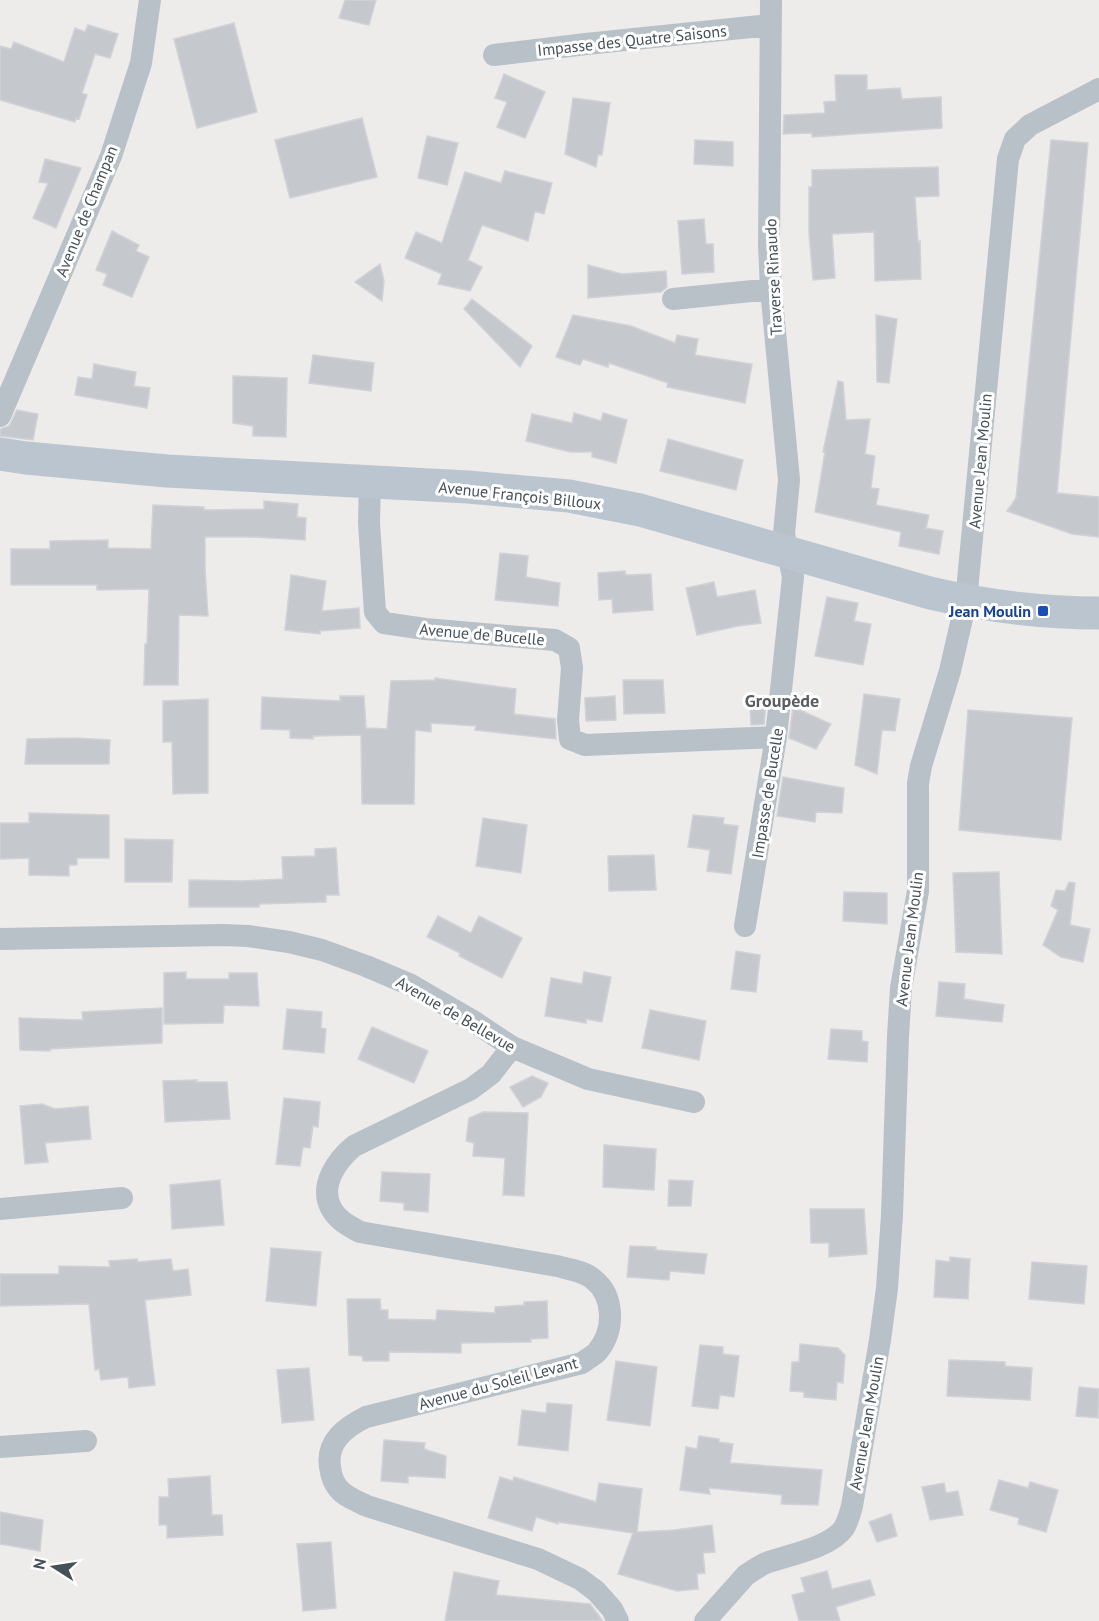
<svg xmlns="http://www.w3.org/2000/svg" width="1099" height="1621" font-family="'PT Sans',sans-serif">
<rect width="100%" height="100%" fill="#eeebeb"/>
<!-- building -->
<path fill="#c5c9ce" stroke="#d0d2d7" stroke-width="1.5" d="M345 0H376L369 25 339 18Z
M234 23 257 112 197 128 174 39Z
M88 25 118 34 110 58 95 54 82 93 87 95 79 119 76 118 75 122 0 100V46L11 49 14 42 64 62 75 28 85 32Z
M504 74 545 92 525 138 497 127 507 102 495 98Z
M835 75H867V90L900 88 902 99 941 97 942 128 812 137V133L783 134 784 115 825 113 824 102 836 101Z
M573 98 610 103 602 155H598L596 167 565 154Z
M362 118 377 177 290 198 275 140Z
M427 136 458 143 447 185 418 178Z
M695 140 733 142V166L694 164Z
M1051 140 1088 143 1057 493 1099 497V537L1072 534 1007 511 1016 498Z
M45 159 81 168 56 228 33 218 48 183 39 182Z
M938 167 939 196 915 197 918 242 920 241 921 279 875 281 874 232 832 234 835 278 813 280 809 233V187H812V170Z
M505 171 552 183 544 214 535 211 528 241 482 225 468 260 482 267 470 291 438 284 442 274 405 258 416 232 442 243 465 172 501 183Z
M704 219 706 244H713L714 272 682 274 678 221Z
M112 231 139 245 136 251 149 257 132 297 103 285 107 274 96 270Z
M380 264 384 281 382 301 355 282Z
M588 265 622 274 666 271 667 287 661 292 588 298Z
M472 299 532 346 520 367 464 309Z
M573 315 631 326 675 343 677 335 698 339 695 355 752 364 745 403 667 387 668 383 609 363 608 367 583 359 580 365 556 357Z
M876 315 897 319 889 383 877 382Z
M313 355 374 363 371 391 309 383Z
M94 364 136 372 134 386 150 388 147 408 75 395 78 377 92 379Z
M233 376 287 378 286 437 253 436V426L233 423Z
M838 381 843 382 846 420 870 419 865 454 875 456 871 488 879 489 876 505 929 515 926 528 943 531 939 554 899 546 901 532 815 512 825 452H823Z
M17 410 38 414 33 440 0 436V429L9 426Z
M574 413 601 421 603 413 627 420 616 463 592 457V452H570L526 441 532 414 572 423Z
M668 439 743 460 736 490 660 471Z
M264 501 298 504 297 517 306 518 305 540 252 537H205V568L208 616 179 615 178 685H144L145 644H147L149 589 97 590V585H11V549H50V541L108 540V548L151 549 153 505 204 507V510L264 509Z
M500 553 528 556 526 577 560 583 558 606 495 600Z
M625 571 626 575 651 574 653 610 613 613 612 599 599 600 598 573Z
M291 575 326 581 322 611 359 608 360 628 320 631V634L285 630Z
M714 582 717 597 755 590 761 623 738 626 697 635 686 588Z
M827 597 858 603 854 621 871 624 863 665 815 656Z
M435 678 516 689 514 714 555 719 556 739 475 730 476 726 431 723V732L415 730 414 804H362L361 735 313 736V739L290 738V730L261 729 262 697 340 701V696H364L366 728 387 729 391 681 435 680Z
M623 680H663L665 713 624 714Z
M864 694 900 699 895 731 882 730 877 774 855 765Z
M615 696 616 720 586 721 585 698Z
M208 699V793L173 794 172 742H163V701Z
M766 702 764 724 751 725 750 703Z
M793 707 831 724 816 749 789 738Z
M968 710 1072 718 1061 840 959 830Z
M75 738 110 740 109 764H25L27 739Z
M783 777 844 788 842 813 816 812 815 822 777 816Z
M29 813 109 815V858H77V865H69V876L29 875V858L0 859V823H29Z
M693 815 724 818 723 824 738 826 731 874 707 871 710 850 688 847Z
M483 818 527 825 521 873 476 866Z
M125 839 173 840 172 882H125Z
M336 848 339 895H326V902L259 904V907H189V880L243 881 283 879 282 857 315 856V849Z
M654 855 656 890 609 891 608 856Z
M999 872 1002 954 956 952 953 873Z
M1069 882 1075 883 1070 925 1090 929 1083 962 1061 957 1043 945 1058 910 1051 906 1056 890 1065 891Z
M844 892 887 893V924L843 921Z
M438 916 471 933 479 916 522 938 502 978 459 956 460 953 427 937Z
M736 951 760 955 756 992 731 989Z
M186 972V979H229V973H257L259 1006 224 1005 223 1023 164 1024V973Z
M584 972 611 977 602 1022 586 1019V1023L545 1016 551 978 582 984Z
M939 982 965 984 964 999 1004 1005 1002 1022 936 1016Z
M162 1008V1043L50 1049V1051L20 1050 19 1018 83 1020 82 1012Z
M287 1009 322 1012 321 1028 326 1029 324 1053 283 1049Z
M650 1010 706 1021 699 1060 642 1048Z
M372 1027 428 1051 414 1083 358 1059Z
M831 1029 862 1031V1041L868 1042 867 1062 828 1059Z
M532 1076 548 1083 541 1097 523 1107 510 1087Z
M197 1080 196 1082H227L230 1119 165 1122 163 1081Z
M284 1098 320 1102 318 1127 313 1126 310 1148 303 1147 300 1166 276 1164Z
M42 1104 55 1109 88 1106 91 1139 45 1143 48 1162 25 1164 20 1106Z
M483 1112 528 1113 524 1196 503 1195 505 1158 473 1156 474 1143 466 1141 469 1118Z
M604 1145 656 1149 654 1190 603 1187Z
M382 1172 430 1174 428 1212 404 1210V1203L380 1201Z
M220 1180 224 1225 172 1229 170 1185Z
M669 1180 693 1181 691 1206H668Z
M810 1209H864L867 1254 829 1257V1243H811Z
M630 1246 656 1247V1250L707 1254 704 1274 670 1271 669 1280 627 1277Z
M271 1248 321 1252 316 1306 266 1301Z
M950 1257 970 1259 968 1299 934 1297 936 1260 950 1262Z
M137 1259 138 1262 171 1259 173 1271 188 1269 191 1295 145 1300 155 1385 129 1388 128 1377 101 1380 99 1369 95 1370 89 1304 0 1306V1274H59V1266L110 1267 109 1261Z
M1032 1262 1087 1266 1084 1304 1029 1299Z
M347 1299H380L381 1310H388V1319L436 1320 437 1310 495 1313V1307L524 1305V1302L547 1301 548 1338 531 1339V1342L461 1343V1353L389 1352V1361H363L362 1356 349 1355Z
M800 1344 838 1348 845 1355 843 1383 837 1382 836 1400 804 1397V1392L790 1391 792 1362H799Z
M700 1345 723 1347V1354L739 1356 734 1397 720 1395 718 1409 692 1406Z
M949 1360 1005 1362V1366L1032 1368 1030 1400 947 1396Z
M616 1361 657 1367 650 1426 607 1420Z
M309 1368 314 1420 282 1423 277 1370Z
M1079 1387 1099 1389 1098 1418 1076 1416Z
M547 1403 572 1405 568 1451 518 1445 522 1410 546 1413Z
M699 1436 719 1439V1442L733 1444 730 1463 822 1470 818 1505 781 1504 782 1495 709 1488 710 1494 680 1490 686 1447 697 1449Z
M384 1440 425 1443 424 1449 446 1456 445 1478 408 1476V1483L381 1481Z
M210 1476 212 1515H222L223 1535 167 1538V1525H159V1497H169L168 1479Z
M500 1477 513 1481 514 1477 596 1502 599 1483 642 1489 637 1532 674 1530 712 1525 715 1552 703 1553 705 1573 697 1574 698 1589 677 1591 618 1574 633 1533 558 1522V1524L536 1517 532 1531 488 1518Z
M999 1480 1028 1488 1030 1482 1058 1490 1046 1532 1018 1524 1019 1518 990 1510Z
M944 1483 946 1493 958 1491 963 1515 930 1520 922 1487Z
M0 1512 43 1520 40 1551 0 1544Z
M891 1514 897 1536 877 1542 869 1522Z
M331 1542 336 1608 303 1611 297 1544Z
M827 1571 832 1589 870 1580 875 1595 836 1607 840 1621H799L792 1595 805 1592 801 1578Z
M454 1572 499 1581 496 1595 590 1604 603 1621H445Z"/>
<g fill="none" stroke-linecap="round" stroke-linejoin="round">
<!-- street -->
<path stroke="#b7c1c7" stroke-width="22" d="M494 55 586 44 770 25
M673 299 771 289
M0 416 111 156 141 63 150 0
M370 482 369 523 375 612 384 623 425 629 555 640 569 648 572 668 568 720 570 739 585 745 776 737
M745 926 776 737 793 577 784 534 789 480 771 289 769 245 771 0
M0 939 223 935 248 936 289 942 322 950 366 966 411 985 473 1021 512 1047 588 1079 694 1102
M512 1047 491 1074 471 1089 354 1146C337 1160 319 1185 331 1208 337 1220 349 1226 360 1232L557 1266C568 1269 584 1271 593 1279 615 1296 615 1331 597 1352 593 1356 587 1359 582 1363L366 1417C346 1427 326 1441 330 1467 331 1475 333 1482 338 1488 345 1497 357 1501 367 1506L538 1559 580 1579 596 1591 612 1609 618 1621
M0 1209 122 1198
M0 1447 86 1441
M705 1621 746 1575C752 1571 759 1566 766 1563 788 1555 830 1548 844 1528 848 1521 850 1514 852 1506L880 1340 887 1288 892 1215 898 1036 901 988 918 891V783L921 766 950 671 966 601 1008 159 1015 139 1030 125 1099 89"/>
<!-- secondary -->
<path stroke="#bac5cf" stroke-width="33" d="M0 454 26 458 167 471 468 487 569 496 640 510 930 593C986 606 1041 613 1099 613"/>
</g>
<!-- markers -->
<rect fill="#1a4fb4" stroke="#fff" stroke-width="2" x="1037" y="605" width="12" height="12" rx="3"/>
<g text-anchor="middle" stroke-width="6" stroke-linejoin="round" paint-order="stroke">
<!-- street labels -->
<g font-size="16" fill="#455057" stroke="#fff">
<text transform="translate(632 40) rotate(-6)" y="6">Impasse des Quatre Saisons</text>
<text transform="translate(86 211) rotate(-68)" y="6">Avenue de Champan</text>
<text transform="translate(773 277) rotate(-93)" y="6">Traverse Rinaudo</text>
<text transform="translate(980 461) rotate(-85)" y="6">Avenue Jean Moulin</text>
<text transform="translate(520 495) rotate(6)" y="6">Avenue François Billoux</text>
<text transform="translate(482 634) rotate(5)" y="6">Avenue de Bucelle</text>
<text transform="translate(767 793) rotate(-81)" y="6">Impasse de Bucelle</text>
<text transform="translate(909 939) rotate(-83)" y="6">Avenue Jean Moulin</text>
<text transform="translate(456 1014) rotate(30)" y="6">Avenue de Bellevue</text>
<text transform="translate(498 1383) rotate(-15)" y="6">Avenue du Soleil Levant</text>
<text transform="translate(866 1423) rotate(-80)" y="6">Avenue Jean Moulin</text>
</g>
<!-- transit labels -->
<g font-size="16" font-weight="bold" fill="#164399" stroke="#fff" text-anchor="end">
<text x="1031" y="617">Jean Moulin</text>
</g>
<!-- neighbourhood labels -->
<g font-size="18" font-weight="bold" fill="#595c60" stroke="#fff">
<text x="782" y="707">Groupède</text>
</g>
</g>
<!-- north arrow -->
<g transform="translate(54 1567) rotate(282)" stroke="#ffffff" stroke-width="4.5" paint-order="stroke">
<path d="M0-4.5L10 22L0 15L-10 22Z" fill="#455057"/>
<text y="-9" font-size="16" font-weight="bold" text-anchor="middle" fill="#455057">N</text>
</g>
</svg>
